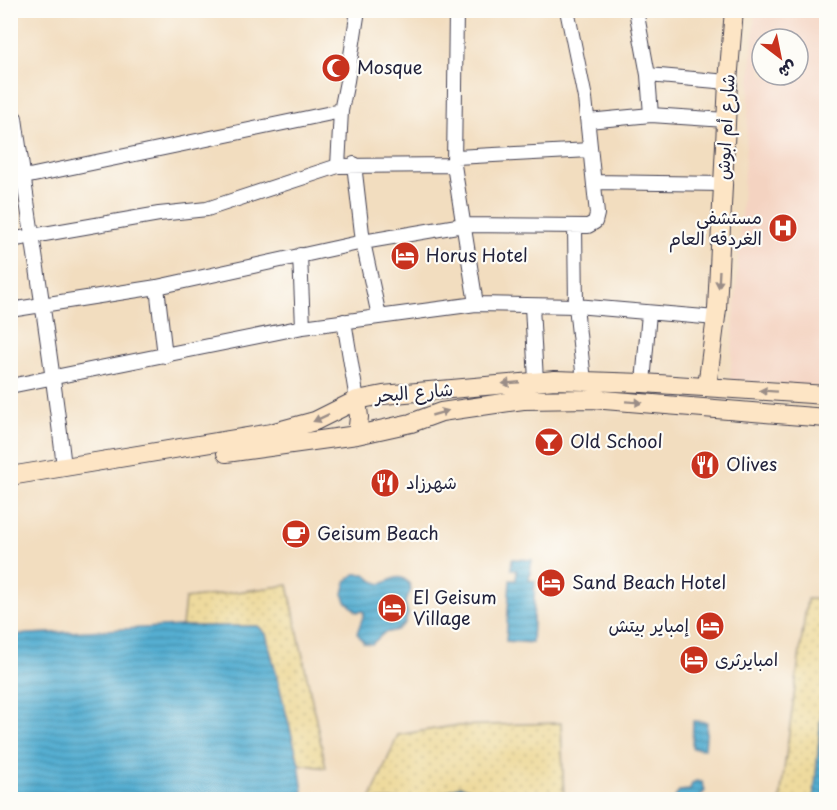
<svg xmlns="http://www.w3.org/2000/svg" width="837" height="810" font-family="'Playpen Sans','Playpen Sans Arabic',sans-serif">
<defs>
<pattern id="sand-dots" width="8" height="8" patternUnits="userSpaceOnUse" patternTransform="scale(1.5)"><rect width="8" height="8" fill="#eeda9e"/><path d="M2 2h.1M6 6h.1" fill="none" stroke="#ccbb89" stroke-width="1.8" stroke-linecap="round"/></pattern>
<pattern id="water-rules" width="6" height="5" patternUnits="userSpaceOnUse" patternTransform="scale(1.5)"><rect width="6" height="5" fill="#54aed1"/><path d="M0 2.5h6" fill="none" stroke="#458dab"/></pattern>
</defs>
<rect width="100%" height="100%" fill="#fdfcf7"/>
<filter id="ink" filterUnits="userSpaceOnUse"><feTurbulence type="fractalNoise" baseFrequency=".0167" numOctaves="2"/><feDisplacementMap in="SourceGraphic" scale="12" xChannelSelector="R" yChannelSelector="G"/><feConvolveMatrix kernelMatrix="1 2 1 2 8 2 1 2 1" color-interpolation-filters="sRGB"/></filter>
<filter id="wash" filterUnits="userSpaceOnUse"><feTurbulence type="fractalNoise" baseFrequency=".008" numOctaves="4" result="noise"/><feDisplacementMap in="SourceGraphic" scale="24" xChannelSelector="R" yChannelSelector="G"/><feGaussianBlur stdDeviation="1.35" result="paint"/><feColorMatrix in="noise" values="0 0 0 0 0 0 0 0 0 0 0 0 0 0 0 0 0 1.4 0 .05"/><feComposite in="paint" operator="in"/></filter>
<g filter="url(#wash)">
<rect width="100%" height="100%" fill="#f2ddbf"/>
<!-- built -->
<path fill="#f4d3c1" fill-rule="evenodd" d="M755 11H826V387L730 380ZM762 39H798V75H762Z"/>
<!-- sand -->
<path fill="url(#sand-dots)" stroke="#887e6c" stroke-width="1.5" d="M288 585 326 768 299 764 266 634 258 626H182L185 599Z
M807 599 826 600V655L814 799 780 800Z
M561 723 564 799H504L460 786 428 799 370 800 398 735 453 726Z"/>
<!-- water -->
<path fill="url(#water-rules)" stroke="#3b6886" stroke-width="1.5" d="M512 559 532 560 529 580 535 581 532 643 506 641 510 580H516L517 570 511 569Z
M355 574H365L373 581 381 584C393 580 400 571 410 585L411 590 405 602 408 614 405 623 397 630 384 633 372 644 364 643 357 633 364 614 363 611 357 612 346 601 343 594 346 581Z
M182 626H258L266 634 299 764 304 799H11V635Z
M826 655V799H814Z
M693 721 707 722 705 749 692 748Z
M696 781 702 782 705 791 698 799H674L679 791 690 790 692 783Z
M460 786 503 799H504H428Z"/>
</g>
<g filter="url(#ink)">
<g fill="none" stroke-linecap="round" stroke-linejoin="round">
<!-- street casing -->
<g stroke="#413e4f" stroke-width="16">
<path id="street" d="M456 10 454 165 476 304
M636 10 648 75 651 115
M648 75 728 82
M15 118C31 234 51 350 64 467
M588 121 651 115 726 120
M456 157 590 150
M354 164 363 242 379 316
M338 166 341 111 347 81 358 10
M10 180 341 111
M594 182 723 184
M575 226 576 306 584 381
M10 240 159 214 207 209 338 166 454 165
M300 255 303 327
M157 287 165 356
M532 306 536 381
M10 310 157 287 363 242 463 225 588 226 595 222 597 214 585 98 567 10
M344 321 357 400
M643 383 649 313
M10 386 303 327 476 304 576 306 716 318"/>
</g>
<!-- secondary casing -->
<g stroke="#413e4f" stroke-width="20">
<path id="secondary" d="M707 387 717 309 728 82 734 10
M357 400 359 417 357 435
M226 453 357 435 411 423 441 412 523 400 592 399 826 418
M10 476 271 433 315 421 357 400 383 395 555 380 643 383 826 395"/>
</g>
<!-- street -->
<use href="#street" stroke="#fff" stroke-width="14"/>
<!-- secondary -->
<use href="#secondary" stroke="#fde5c5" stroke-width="18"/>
</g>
<!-- one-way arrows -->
<defs><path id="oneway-solid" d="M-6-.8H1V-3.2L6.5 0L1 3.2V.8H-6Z" transform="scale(1.5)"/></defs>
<g fill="#9a8d87">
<use href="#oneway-solid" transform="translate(719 279) rotate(93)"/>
<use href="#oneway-solid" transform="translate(511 383) rotate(175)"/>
<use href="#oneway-solid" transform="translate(768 391) rotate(-176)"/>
<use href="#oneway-solid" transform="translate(634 402) rotate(4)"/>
<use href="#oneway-solid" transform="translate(440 413) rotate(-16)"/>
<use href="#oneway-solid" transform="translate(321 418) rotate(155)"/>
</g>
</g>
<!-- icons -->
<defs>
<g id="mosque-disc" transform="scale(1.5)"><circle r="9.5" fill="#c8321e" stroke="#fdfcf7"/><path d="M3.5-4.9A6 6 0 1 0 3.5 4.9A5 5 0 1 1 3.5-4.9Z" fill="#fff"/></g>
<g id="hospital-disc" transform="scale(1.5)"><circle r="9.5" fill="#c8321e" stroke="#fdfcf7"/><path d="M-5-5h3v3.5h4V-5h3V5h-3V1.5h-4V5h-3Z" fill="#fff"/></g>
<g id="hotel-disc" transform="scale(1.5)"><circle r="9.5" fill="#c8321e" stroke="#fdfcf7"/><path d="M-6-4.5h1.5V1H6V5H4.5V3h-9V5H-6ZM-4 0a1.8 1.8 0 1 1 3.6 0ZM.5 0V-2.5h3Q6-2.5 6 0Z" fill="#fff"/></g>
<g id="bar-disc" transform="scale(1.5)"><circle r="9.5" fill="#c8321e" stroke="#fdfcf7"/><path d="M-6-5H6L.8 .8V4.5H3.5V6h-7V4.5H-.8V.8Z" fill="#fff"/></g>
<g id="restaurant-disc" transform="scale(1.5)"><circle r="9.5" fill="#c8321e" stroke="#fdfcf7"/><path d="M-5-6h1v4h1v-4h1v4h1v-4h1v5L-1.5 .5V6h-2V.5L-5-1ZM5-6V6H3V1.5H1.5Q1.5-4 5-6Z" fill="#fff"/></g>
<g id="cafe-disc" transform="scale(1.5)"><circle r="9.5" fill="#c8321e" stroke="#fdfcf7"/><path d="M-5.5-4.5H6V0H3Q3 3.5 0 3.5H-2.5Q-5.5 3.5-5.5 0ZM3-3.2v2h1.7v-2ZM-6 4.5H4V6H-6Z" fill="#fff"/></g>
</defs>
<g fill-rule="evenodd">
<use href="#mosque-disc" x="336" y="68"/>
<use href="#hospital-disc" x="783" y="228"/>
<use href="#hotel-disc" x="405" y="256"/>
<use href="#bar-disc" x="549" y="442"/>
<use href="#restaurant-disc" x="705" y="465"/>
<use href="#restaurant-disc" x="385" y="483"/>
<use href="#cafe-disc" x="296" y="534"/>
<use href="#hotel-disc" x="551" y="583"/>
<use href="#hotel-disc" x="392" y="608"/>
<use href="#hotel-disc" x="710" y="626"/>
<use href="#hotel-disc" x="694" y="660"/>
</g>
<g text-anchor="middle" stroke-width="4.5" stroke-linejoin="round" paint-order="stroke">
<!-- poi labels -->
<g font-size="18" fill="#22223b" stroke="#fdfcf7" text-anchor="start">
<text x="357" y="74">Mosque</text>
<text x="762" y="224" text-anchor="end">مستشفي<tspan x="762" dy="21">الغردقه العام</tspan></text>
<text x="426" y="262">Horus Hotel</text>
<text x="570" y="448">Old School</text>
<text x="726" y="471">Olives</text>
<text x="406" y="489">شهرزاد</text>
<text x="317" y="540">Geisum Beach</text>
<text x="572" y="589">Sand Beach Hotel</text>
<text x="413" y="604">El Geisum<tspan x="413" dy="21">Village</tspan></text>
<text x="689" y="632" text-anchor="end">إمباير بيتش</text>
<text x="715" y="666">امبايرثرى</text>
</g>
<!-- street labels -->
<g font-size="18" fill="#22223b" stroke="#fdfcf7">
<text transform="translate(726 127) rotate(-87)" y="6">شارع أم ابوش</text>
<text transform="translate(414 393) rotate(-5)" y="6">شارع البحر</text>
</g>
</g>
<!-- margin -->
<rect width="837" height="810" fill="none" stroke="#fdfcf7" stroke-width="36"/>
<!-- north arrow -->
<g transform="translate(780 57) rotate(148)"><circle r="28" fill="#fdfcf7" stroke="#a5a5ac" stroke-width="1.5"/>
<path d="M0-4.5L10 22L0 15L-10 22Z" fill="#c8321e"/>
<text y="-9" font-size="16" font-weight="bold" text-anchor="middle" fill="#22223b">ش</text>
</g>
</svg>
